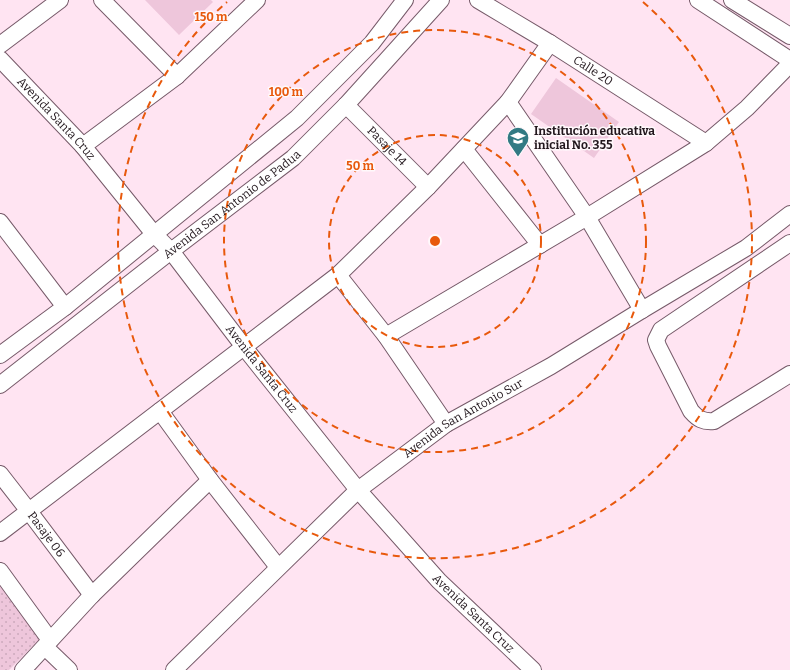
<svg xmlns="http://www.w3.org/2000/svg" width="790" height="670" font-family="Bitter,serif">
<defs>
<pattern id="park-dots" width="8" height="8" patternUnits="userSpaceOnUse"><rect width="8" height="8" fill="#eec6db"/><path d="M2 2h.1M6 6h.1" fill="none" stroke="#cca9bc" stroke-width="1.8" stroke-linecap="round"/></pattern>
</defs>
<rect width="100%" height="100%" fill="#ffe4f2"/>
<!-- park -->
<path fill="url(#park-dots)" d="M0 577 44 635 9 670H0Z"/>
<!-- pitch -->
<path fill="#eec6db" d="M145 0H211L213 2 179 35Z
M556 78 619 122 594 158 531 114Z"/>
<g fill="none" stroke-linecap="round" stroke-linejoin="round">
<!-- minor casing -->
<g stroke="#765a69" stroke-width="18">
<g id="minor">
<path d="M102 0 177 76"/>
<path id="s1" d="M478 0 550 43 706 143"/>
<path d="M698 0 790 60"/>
<path d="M732 0 790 36"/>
<path d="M0 45 60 0"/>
<path id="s2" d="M0 59 83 146 154 234 171 251 244 347 358 490 439 581 533 670"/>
<path d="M508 102 587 217 642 310"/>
<path id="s3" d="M346 105 428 187"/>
<path d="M83 146 177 76 257 0"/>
<path d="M464 149 540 245"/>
<path d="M0 222 65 307"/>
<path d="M790 243 661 330 656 340 658 346 691 411C698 419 703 422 714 421L790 374"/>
<path d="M338 275 386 336 446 424"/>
<path d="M386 336 587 217 706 143 747 108 790 64"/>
<path d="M0 355 65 307 297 118 372 43 405 0"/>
<path id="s4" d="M0 385 171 251 293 158 346 105 441 0"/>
<path d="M160 411 210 480 278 567"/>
<path id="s5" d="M0 474 28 510 92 595"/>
<path d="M0 533 338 275 428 187 508 102 550 43"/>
<path d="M0 571 50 640"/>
<path d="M45 647 69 670"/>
<path d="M23 670 92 595 210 480"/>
<path id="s6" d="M174 670 358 490 446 424 551 366 642 310 746 248 790 214"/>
</g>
</g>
<!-- minor -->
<use href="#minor" stroke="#fff" stroke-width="16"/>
</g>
<!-- distance rings -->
<g fill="none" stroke="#e8590c" stroke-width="2" stroke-dasharray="7 5">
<circle cx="435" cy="241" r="106"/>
<circle cx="435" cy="241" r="211"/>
<path d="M643 2A317 317 0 1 1 227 2"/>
</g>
<!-- icons -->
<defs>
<g id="school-pin" transform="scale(1.15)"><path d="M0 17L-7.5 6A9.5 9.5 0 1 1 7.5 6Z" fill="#327a83" stroke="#fff8fb"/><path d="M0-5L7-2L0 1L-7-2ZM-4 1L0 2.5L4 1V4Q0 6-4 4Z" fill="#fff"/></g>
</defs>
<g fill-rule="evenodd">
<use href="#school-pin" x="518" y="138"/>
</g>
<g text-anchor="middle" stroke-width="3" stroke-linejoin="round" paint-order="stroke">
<!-- street labels -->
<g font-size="12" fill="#22171d" stroke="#fff8fb">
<text dy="4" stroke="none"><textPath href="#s1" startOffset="135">Calle 20</textPath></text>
<text dy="4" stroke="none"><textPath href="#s2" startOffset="82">Avenida Santa Cruz</textPath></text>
<text dy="4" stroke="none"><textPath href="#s3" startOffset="58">Pasaje 14</textPath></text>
<text dy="4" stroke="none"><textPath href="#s4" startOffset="294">Avenida San Antonio de Padua</textPath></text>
<text dy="4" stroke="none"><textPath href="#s2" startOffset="406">Avenida Santa Cruz</textPath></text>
<text dy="4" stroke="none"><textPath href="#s6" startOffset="385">Avenida San Antonio Sur</textPath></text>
<text dy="4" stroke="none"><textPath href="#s5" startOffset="76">Pasaje 06</textPath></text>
<text dy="4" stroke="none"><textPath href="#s2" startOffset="730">Avenida Santa Cruz</textPath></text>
</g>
<!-- poi labels -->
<g font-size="12" font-weight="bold" fill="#22171d" stroke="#fff8fb" text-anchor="start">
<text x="534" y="135">Institución educativa<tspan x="534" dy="14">inicial No. 355</tspan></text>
</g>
</g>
<circle cx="435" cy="241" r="6" fill="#e8590c" stroke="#fff8fb" stroke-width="2"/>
<g font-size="12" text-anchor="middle" font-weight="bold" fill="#e8590c" stroke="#fff8fb" stroke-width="3" stroke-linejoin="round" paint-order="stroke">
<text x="211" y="21">150 m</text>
<text x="286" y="96">100 m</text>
<text x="360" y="170">50 m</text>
</g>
</svg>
